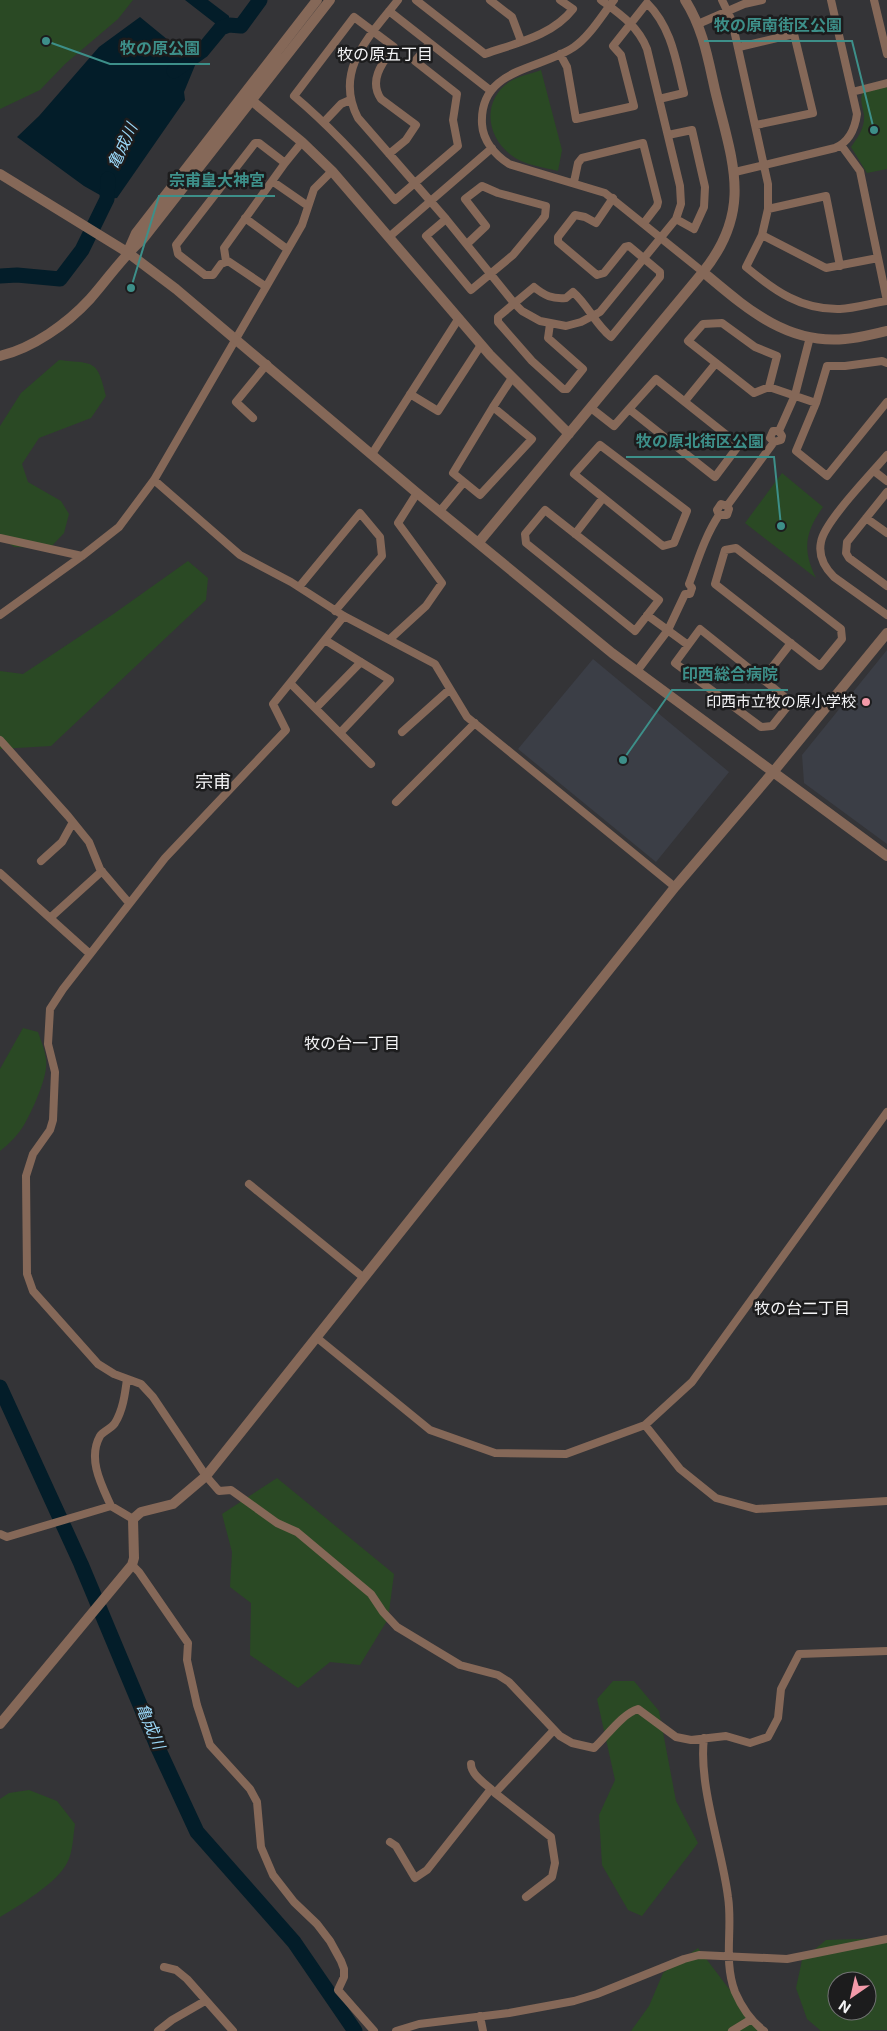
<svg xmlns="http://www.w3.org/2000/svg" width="887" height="2031" font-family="Inter,'Noto Sans JP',sans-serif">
<rect width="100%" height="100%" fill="#343437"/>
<!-- built -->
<path fill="#3b3e46" d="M887 650V844L804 783 802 755Z
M593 659 729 772 656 862 518 749Z"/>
<!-- green -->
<path fill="#2a4924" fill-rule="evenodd" d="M0 0H133L118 19 65 64 40 90 0 109Z
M541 70 562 150 558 171C542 167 524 165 511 155 486 136 482 101 509 82 518 76 531 74 541 70Z
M887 86V169L867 173 851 147C858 137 865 128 864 115 863 107 859 100 863 92Z
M59 360C95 364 97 359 106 396L91 418 39 438 22 464 28 482 61 501 69 514 64 533 50 548 14 547 0 537V426L21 393Z
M782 473 823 507C805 532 802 550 816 578L745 523Z
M188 561 208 578 206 600 51 746 0 749V671L23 674 112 615Z
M23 1028 38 1032C41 1041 45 1050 46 1059 49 1075 32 1111 24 1125 18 1135 9 1144 0 1151V1069Z
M277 1478 394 1574 388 1619 360 1665 330 1662 298 1688 250 1655 251 1603 230 1587 232 1552 222 1514Z
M613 1681H634L659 1711 676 1801 698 1843 642 1916 628 1910 602 1865 599 1815 615 1780 597 1699Z
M29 1790 57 1801 75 1824C73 1836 73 1852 67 1863 58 1882 19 1906 0 1917V1799L9 1793Z
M887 1938V2030L821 2031 807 2019 796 1988 802 1960 826 1940ZM837 1981H867V2011H837Z
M698 1948 761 2031H631L649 2006 663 1973Z"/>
<!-- water -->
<path fill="#031d29" d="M185 0H208L229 16V25L221 28Z
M140 17 196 63 184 92 185 100 117 198 107 199 84 186 17 137 39 116 99 47Z"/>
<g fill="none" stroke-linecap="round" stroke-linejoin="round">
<!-- river -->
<path stroke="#031d29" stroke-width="15" d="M174 71 202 51 221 28 229 25 241 26 260 0
M0 276 17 275 60 279 82 250 107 199 108 179
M0 1387 81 1564 158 1748 197 1832 294 1942 355 2031"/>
<!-- minor -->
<path stroke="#856858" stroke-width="8" d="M398 0C370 36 333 70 358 118L446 219 514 303 522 311 540 321 566 326 581 322 600 312 676 219 681 204 680 186 647 49C638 26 620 14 601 0
M416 0 485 54C516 43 552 36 573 9L560 0
M490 0 512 17 521 41
M614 0C602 15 590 36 574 47 540 70 479 68 482 124 483 141 495 155 509 164L605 193 703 272
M722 0 732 21 768 184V209L762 235 746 267C775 291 801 310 840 309 856 308 872 303 887 301L860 171 841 145
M874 0 887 54
M389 11 491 91
M698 24 744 4 762 0
M739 47 794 34 813 113 756 125
M560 54 567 67 576 119 634 106 621 55 613 46 647 3C672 28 676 61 684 93L659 99
M852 92 887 83
M324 122 341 104 350 100
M668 135 692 130 705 187 704 207 694 229 676 219
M389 154 406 140 416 125 381 99C368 80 383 62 394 47L354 17 294 96C332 128 364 163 395 200L458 146 453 120 457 94 415 61 430 43
M735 172 835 148C849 142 855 129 857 114L831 0
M272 181 308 206
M574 182 578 163 582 158 643 143 658 202 657 206 644 223
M768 209 826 196 840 266
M245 218 287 249
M446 219 426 236 471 290 513 255 542 220 545 216 546 206 498 193 482 186 465 199 486 226 467 244
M762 235 826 268 878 258
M389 237 492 148
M226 261 224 248 285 163 302 142
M265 286 228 261 221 264 213 275H205L178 254 176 245 255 143H259L285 163
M550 324 548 338 583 369 567 389H563L532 361 498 322V317L534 287C545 296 552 299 566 298L573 292C589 306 594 323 611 337L660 277V272L629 246 625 247 604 273 597 275 558 242V237L575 215 585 217 596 223 613 198
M887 363 882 361 845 366H827L816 403 796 451 827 476 887 402
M656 379 739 445 715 477 629 409Z
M769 387 777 356 755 347 722 323 703 324 688 341 754 393 769 387 816 403
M410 394 438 411 481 345
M685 401 716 363
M493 407 532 439 480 495 453 473Z
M493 407 512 378
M591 408 614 426 629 409
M253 418 236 402 267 364
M779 431 795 395 810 337
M774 442 770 438 773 431H779
M600 445 687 511 674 543 663 546 574 474Z
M372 454 459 318
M887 455C872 473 824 522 821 542 818 556 824 567 834 577L887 615
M874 471 887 481
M154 480 240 555 291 582 344 616 435 664 467 717 675 887
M887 492 847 542 846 553 849 558 887 586
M545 510 659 600 635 631 526 543 525 534Z
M440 511 464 482
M719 515H727L729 509 727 506 774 442 781 440 782 436 779 431
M719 515 717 510 721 504 727 506
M866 518 887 533
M575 534 603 498
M0 538 82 556
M736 548 841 629 842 639 820 666 715 584 725 550Z
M299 587 360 513 380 537 382 556 335 611
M0 615 82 556 119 527 154 480 302 225 314 189 332 171
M647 615 688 645
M344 616 273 704 286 730 165 858 63 989 50 1009 48 1044 55 1072 53 1120 50 1130 33 1154 26 1176 27 1274 33 1291 98 1364 114 1374 141 1384 153 1397 206 1476 219 1491 231 1490 277 1523 297 1532 371 1594 383 1612 397 1627 460 1665 498 1675 509 1682 560 1736 572 1743 594 1748C606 1737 623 1713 638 1709L676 1737 691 1740 726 1736 750 1743 768 1737 778 1718 781 1689 799 1654 887 1651
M700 629 791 702 772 726 761 727 675 663Z
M390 639 426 606 442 583 398 523 417 493
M325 640 390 680 340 733
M637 671 668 630 685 594H690L692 588 689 584C698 560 705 536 719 515
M763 679 791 643
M290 683 371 764
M316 708 361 662
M402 732 450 689
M0 740 68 816 89 842 100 869 129 903
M396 802 475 723
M41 861 62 842 73 822
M0 873 90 954
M50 918 102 871
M249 1184 364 1278
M316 1337 430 1430 495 1453 566 1454 645 1425 692 1382 887 1112
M645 1425 680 1469 716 1498 756 1509 887 1501
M111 1506C102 1486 87 1459 100 1436 103 1431 111 1429 115 1423 123 1410 125 1394 127 1379
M0 1534 7 1537 111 1506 133 1519
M132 1565 139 1572 188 1643 187 1660 197 1705 210 1745 250 1789 257 1802 261 1847 273 1875 294 1902 317 1924 330 1941 341 1961 344 1969V1977L338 1990 374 2031
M704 1738C698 1785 722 1849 728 1897 733 1929 723 1960 735 1992 742 2008 751 2021 764 2031
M471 1764C471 1775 486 1784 493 1791
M390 1842 396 1846 415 1878 427 1870 491 1789
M526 1897 552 1877 555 1863 551 1837 495 1793 554 1730
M164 1967 176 1970 187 1979 233 2031
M480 2016 483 2031
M158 2031 172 2020 205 2001
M396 2031 419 2024 509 2013 574 2001 597 1994 684 1959 699 1955 787 1959 887 1939
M732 2031 750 2020"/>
<!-- tertiary -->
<path stroke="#856858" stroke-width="10" d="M251 100 302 142 332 171 490 355 569 434
M0 174 127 252 176 289 417 493 612 653 887 856
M129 249 136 233 317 0
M703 272C745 307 786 345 845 339 859 338 873 334 887 331
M0 356C33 348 67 324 90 299 108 279 122 257 143 239L330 0
M479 542 703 272C754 209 732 161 715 90 708 59 703 28 685 0
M0 1724 132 1565 134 1558 133 1519 141 1512 173 1504 206 1476 675 887 774 771 887 633"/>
</g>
<!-- markers -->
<circle fill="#f39aa9" stroke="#1c1c1d" stroke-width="2" cx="866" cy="702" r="5"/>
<g text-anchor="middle" stroke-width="5" stroke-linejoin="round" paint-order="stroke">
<!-- poi labels -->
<g font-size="15" fill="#f4f4f6" stroke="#1c1c1d" text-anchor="end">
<text x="856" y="707">印西市立牧の原小学校</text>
</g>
<!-- neighbourhood labels -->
<g font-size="16" fill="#f4f4f6" stroke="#1c1c1d">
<text x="385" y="60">牧の原五丁目</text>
<text x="352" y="1049">牧の台一丁目</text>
<text x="802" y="1314">牧の台二丁目</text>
</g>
<!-- water labels -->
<g font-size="16" font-style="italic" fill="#9bd8f8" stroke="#1c1c1d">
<text transform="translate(122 146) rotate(-65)" y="6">亀成川</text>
<text transform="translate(151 1726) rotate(67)" y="6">亀成川</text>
</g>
<!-- quarter labels -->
<g font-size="18" fill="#f4f4f6" stroke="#1c1c1d">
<text x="213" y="788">宗甫</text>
</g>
</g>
<!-- callouts -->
<path fill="none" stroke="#3d8f89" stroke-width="2" d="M874 130L852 41H704M46 41L110 64H210M131 288L159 196H275M781 526L774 457H626M623 760L672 690H788"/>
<g fill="#3d8f89" stroke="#1c1c1d" stroke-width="2">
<circle cx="874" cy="130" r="5"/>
<circle cx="46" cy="41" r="5"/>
<circle cx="131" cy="288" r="5"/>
<circle cx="781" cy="526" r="5"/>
<circle cx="623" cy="760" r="5"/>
</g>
<g font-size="16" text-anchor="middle" font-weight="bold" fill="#3d8f89" stroke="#1c1c1d" stroke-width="5" stroke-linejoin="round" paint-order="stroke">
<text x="778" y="31">牧の原南街区公園</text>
<text x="160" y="54">牧の原公園</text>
<text x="217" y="186">宗甫皇大神宮</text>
<text x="700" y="447">牧の原北街区公園</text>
<text x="730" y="680">印西総合病院</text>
</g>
<!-- north arrow -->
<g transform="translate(852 1996) rotate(214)"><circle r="24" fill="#1c1c1d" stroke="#727274"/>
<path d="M0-4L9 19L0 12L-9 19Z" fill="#f39aa9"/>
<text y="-8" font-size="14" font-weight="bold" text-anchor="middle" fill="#f4f4f6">N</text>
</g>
</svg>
